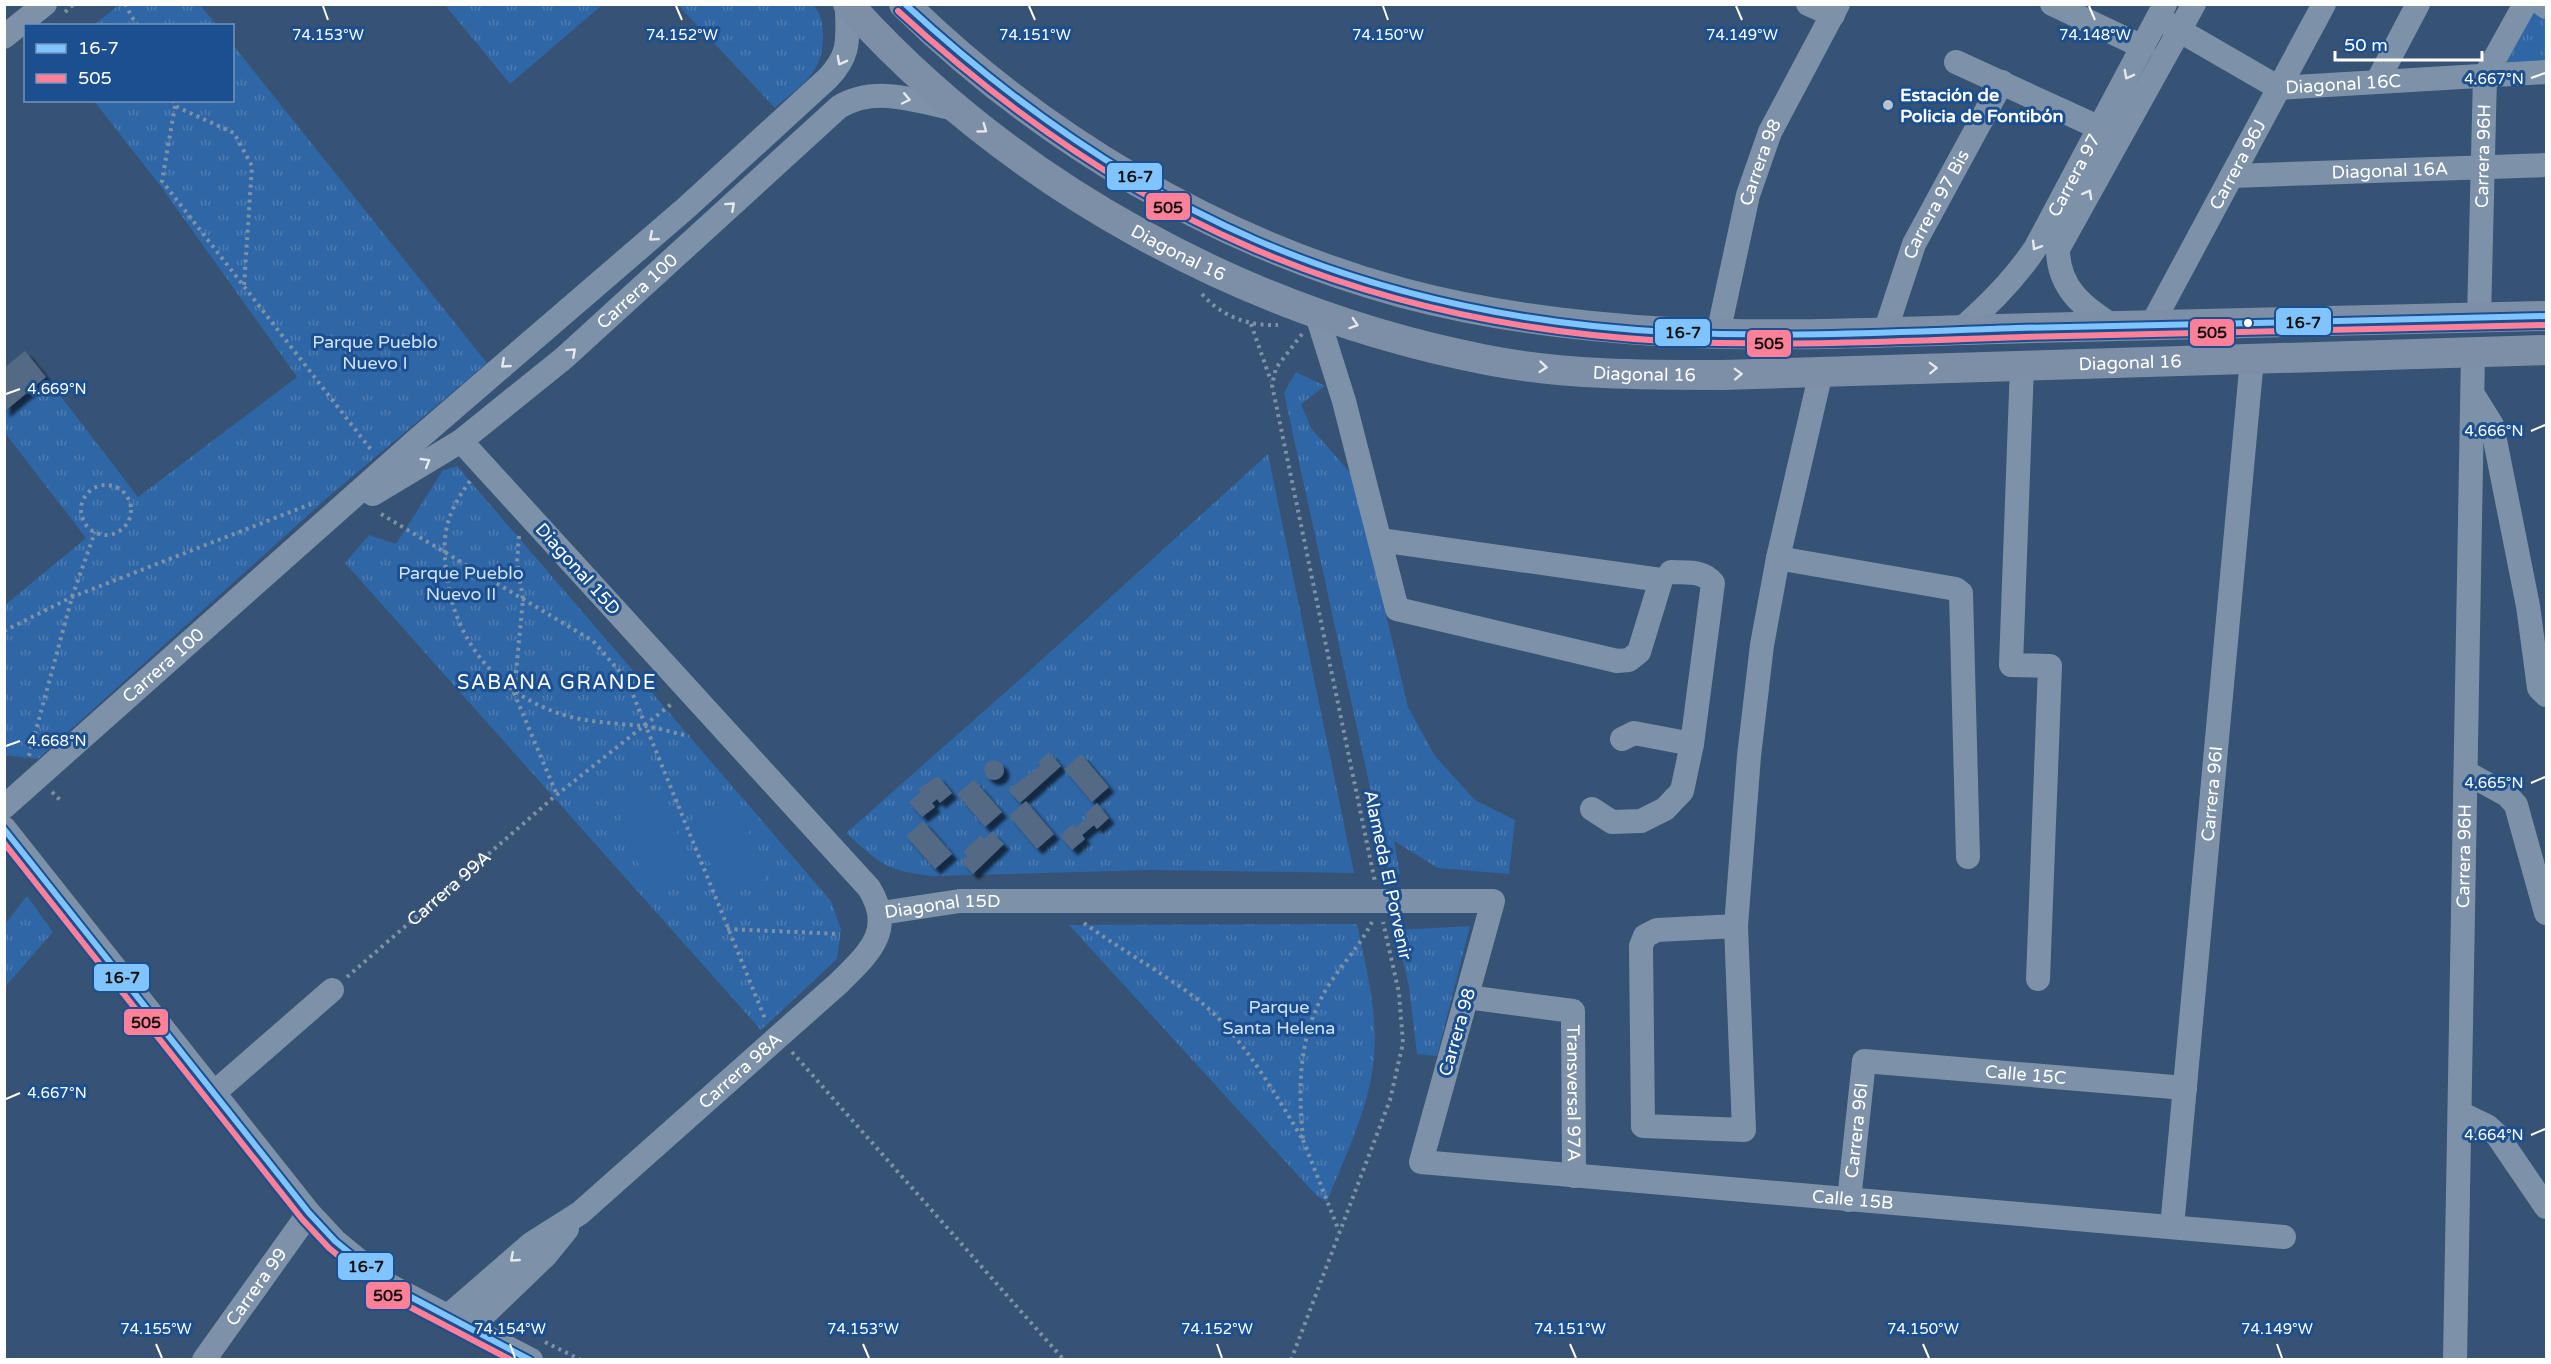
<svg xmlns="http://www.w3.org/2000/svg" width="2551" height="1364" font-family="'Varela Round',sans-serif">
<defs>
<pattern id="grass-tufts" width="24" height="20" patternUnits="userSpaceOnUse" patternTransform="scale(1.5)"><rect width="24" height="20" fill="#2f66a5"/><path d="M3 7l-1-3M5 7V3M7 7l1-3M15 17l-1-3M17 17v-4M19 17l1-3" fill="none" stroke="#4e7db2"/></pattern>
<filter id="shadow"><feDropShadow dx="5.5" dy="5.5" stdDeviation="1.5" flood-color="#0009"/></filter>
</defs>
<rect width="100%" height="100%" fill="#365274"/>
<!-- grass -->
<path fill="url(#grass-tufts)" d="M120 4 200 5 217 25H94Z
M445 5H602L510 84Z
M678 5H813C822 15 822 21 823 35 824 73 801 85 775 108Z
M2537 5 2546 10V63L2500 65Z
M233 45 487 363 327 498 38 759 5 755V605L86 538 5 433V412L46 377 138 497 297 377 162 188 94 101 232 100Z
M1296 372 1325 386 1301 404 1311 428 1353 476 1408 707 1435 756 1475 800 1515 820 1509 874 1438 868 1394 841 1400 874 1389 875 1284 393Z
M1268 454 1354 873 1150 870 933 876C885 871 881 864 846 833L1026 674Z
M457 466 831 901 841 929 837 959 761 1030 345 563 369 535 396 544 443 470Z
M27 896 53 932 5 987V924Z
M1357 924C1366 967 1378 1013 1374 1057 1370 1107 1345 1156 1327 1202L1316 1195 1069 925Z
M1470 926 1437 1056 1417 1054 1409 987 1396 930Z"/>
<!-- pitch -->
<path fill="#2f66a5" d="M661 790 691 871 647 887 617 806Z
M736 798 766 879 722 895 692 815Z"/>
<!-- building -->
<path fill="#526984" filter="url(#shadow)" d="M25 351 46 377 4 412V368Z
M1049 752 1061 766 1020 803 1008 790 1041 765 1038 762Z
M1081 754 1109 787 1092 802 1064 769Z
M984 770a10 10 0 1 1 20 0a10 10 0 1 1-20 0Z
M938 776 952 793 940 803 937 799 932 803 935 807 922 817 909 802 921 792 918 789Z
M974 780 1002 812 985 827 957 794Z
M1026 801 1054 834 1037 849 1009 816Z
M1097 803 1109 818 1097 829 1094 825 1082 835 1085 839 1072 850 1060 836 1073 824 1075 828 1088 817 1085 814Z
M923 821 952 854 935 869 906 836Z
M992 832 1004 844 973 874 961 861 967 856 963 852 981 835 984 839Z"/>
<g fill="none" stroke-linecap="round" stroke-linejoin="round">
<!-- path -->
<g stroke="#7d92a8" stroke-width="4" stroke-dasharray="3 4.5" stroke-linecap="butt">
<path d="M125 4 137 26"/>
<path d="M65 12 74 4"/>
<path d="M173 100 175 106 234 133 252 166 244 286"/>
<path d="M175 106 162 181 372 451"/>
<path d="M1202 294C1222 317 1249 326 1278 325"/>
<path d="M1251 324 1271 381"/>
<path d="M1302 334 1276 368 1272 385 1375 882"/>
<path d="M470 481C443 518 441 539 448 584 460 653 511 705 580 719 601 723 623 724 644 726 659 728 674 733 689 736"/>
<circle cx="106" cy="510" r="25"/>
<path d="M381 514 593 641 627 680 766 1021"/>
<path d="M519 536 517 562 523 599 514 693 557 795"/>
<path d="M4 631 72 597 311 504"/>
<path d="M29 756 72 597 95 532"/>
<path d="M52 792 62 802"/>
<path d="M1084 923C1121 950 1162 972 1198 1000 1240 1032 1276 1095 1303 1140 1298 1083 1298 1033 1330 983 1344 962 1361 944 1372 922"/>
<path d="M727 929 840 934"/>
<path id="s1" d="M347 977 554 797 674 702"/>
<path d="M792 1052 1064 1360"/>
<path d="M1303 1140 1339 1231"/>
<path d="M545 1342 581 1360"/>
<path d="M1291 1360 1390 1100 1403 1043 1399 993 1383 922"/>
</g>
<!-- minor -->
<g stroke="#7d92a8" stroke-width="24">
<path d="M1808 4 1833 15"/>
<path d="M2052 4 2143 47"/>
<path d="M2542 4 2546 7"/>
<path id="s2" d="M2158 18 2279 88 2546 72"/>
<path d="M4 37 45 4"/>
<path d="M1956 62 2100 128"/>
<path d="M2377 82 2418 4"/>
<path id="s3" d="M2232 176 2546 165"/>
<path d="M1316 312 1344 401 1397 609 1617 661 1629 660 1639 652 1661 580 1380 540"/>
<path id="s4" d="M2479 318 2485 76 2525 4"/>
<path d="M2113 326C2083 307 2058 288 2058 249L2194 4"/>
<path id="s5" d="M2151 326 2324 4"/>
<path id="s6" d="M1960 330C1989 305 2015 279 2036 247L2165 4"/>
<path id="s7" d="M1885 332 1914 244 2002 82"/>
<path id="s8" d="M1718 334 1748 195 1770 132 1838 4"/>
<path d="M2022 365 2011 665 2050 666 2038 979"/>
<path d="M2474 396 2492 425 2528 606 2539 688 2546 695"/>
<path id="s9" d="M373 494 461 441 564 358 839 107C876 85 916 101 956 109"/>
<path d="M1778 558 1956 589 1961 593 1968 857"/>
<path d="M1622 739 1634 733 1692 744"/>
<path d="M2467 773 2507 795 2516 805 2546 913"/>
<path id="s10" d="M4 807 418 439 686 208 828 78C852 53 847 38 847 4"/>
<path d="M1592 809 1612 822 1641 821 1665 809 1682 791 1692 744 1713 583C1703 570 1687 573 1671 572"/>
<path d="M4 828 309 1213 335 1241 390 1286 531 1360"/>
<path id="s11" d="M881 913 960 901H1493L1421 1162 2284 1237"/>
<path d="M1736 926 1657 930 1645 936 1641 946 1643 1126 1744 1130 1736 926 1749 756 1762 645 1778 558 1821 372"/>
<path id="s12" d="M1467 997 1573 1011 1574 1176"/>
<path d="M215 1092 332 990"/>
<path d="M2460 1113 2487 1126 2497 1135 2546 1207"/>
<path id="s13" d="M1849 1200 1864 1061 2185 1088"/>
<path id="s14" d="M2172 1227 2252 359"/>
<path id="s15" d="M448 1316 531 1244 580 1213 840 982C870 952 895 930 869 888L461 441"/>
<path d="M470 1328 546 1255 567 1229"/>
<path id="s16" d="M204 1360 309 1213"/>
<path id="s17" d="M2455 1360 2473 352"/>
</g>
<!-- major -->
<g stroke="#7d8ea7" stroke-width="30">
<path id="s18" d="M848 4C1013 187 1246 313 1487 360 1564 375 1645 375 1723 375L2546 350"/>
<path d="M904 4C1042 139 1216 242 1403 293 1489 316 1580 327 1669 332 1790 338 1913 331 2034 328 2205 324 2376 321 2546 316"/>
</g>
<!-- bus-1 casing -->
<g stroke="#1b4f8f" stroke-width="10">
<path id="bus-1" d="M905 4C1130 212 1362 316 1669 332 1785 338 1901 332 2016 328 2193 324 2369 321 2546 316
M4 829 309 1213 335 1241 390 1286 530 1360"/>
</g>
<!-- bus-2 casing -->
<g stroke="#1b4f8f" stroke-width="10">
<path id="bus-2" d="M898 11C1125 220 1356 323 1665 341 1784 347 1904 341 2023 337 2197 332 2372 330 2546 325
M4 843 302 1219 329 1248 385 1294 511 1360"/>
</g>
<!-- bus-1 -->
<use href="#bus-1" stroke="#80c4ff" stroke-width="6"/>
<!-- bus-2 -->
<use href="#bus-2" stroke="#ff8098" stroke-width="6"/>
</g>
<!-- one-way arrows -->
<defs><path id="oneway-chevron" d="M-2-3.5L2.5 0L-2 3.5" fill="none" stroke-width="1.6" stroke-linecap="round" stroke-linejoin="round" transform="scale(1.5)"/></defs>
<g stroke="#e5e9ee">
<use href="#oneway-chevron" transform="translate(841 61) rotate(118)"/>
<use href="#oneway-chevron" transform="translate(2128 75) rotate(118)"/>
<use href="#oneway-chevron" transform="translate(906 99) rotate(12)"/>
<use href="#oneway-chevron" transform="translate(2088 194) rotate(-61)"/>
<use href="#oneway-chevron" transform="translate(731 206) rotate(-42)"/>
<use href="#oneway-chevron" transform="translate(653 237) rotate(139)"/>
<use href="#oneway-chevron" transform="translate(2036 246) rotate(121)"/>
<use href="#oneway-chevron" transform="translate(572 352) rotate(-42)"/>
<use href="#oneway-chevron" transform="translate(505 364) rotate(139)"/>
<use href="#oneway-chevron" transform="translate(426 462) rotate(-31)"/>
<use href="#oneway-chevron" transform="translate(514 1258) rotate(139)"/>
</g>
<g stroke="#e5e8ed">
<use href="#oneway-chevron" transform="translate(983 129) rotate(36)"/>
<use href="#oneway-chevron" transform="translate(1354 324) rotate(18)"/>
<use href="#oneway-chevron" transform="translate(1543 367) rotate(5)"/>
<use href="#oneway-chevron" transform="translate(1933 368) rotate(-2)"/>
<use href="#oneway-chevron" transform="translate(1738 374) rotate(-2)"/>
</g>
<!-- ticks -->
<path fill="none" stroke="#fff" stroke-width="2" d="M323 6 328 20M676 6 682 20M1029 6 1035 20M1383 6 1388 20M1736 6 1742 20M2089 6 2095 20M2531 78 2545 73M6 394 20 389M2531 431 2545 425M6 746 20 741M2531 783 2545 777M6 1099 20 1093M2531 1135 2545 1129M156 1344 162 1358M510 1344 515 1358M863 1344 869 1358M1217 1344 1222 1358M1570 1344 1576 1358M1923 1344 1929 1358M2277 1344 2282 1358"/>
<!-- markers -->
<circle fill="#b9c2ce" stroke="#1b4f8f" stroke-width="2" cx="1888" cy="105" r="6"/>
<circle fill="#fff" stroke="#1b4f8f" stroke-width="2" cx="2248" cy="323" r="5"/>
<g text-anchor="middle" stroke-width="6" stroke-linejoin="round" paint-order="stroke">
<!-- street labels -->
<g font-size="18" fill="#fff" stroke="#1b4f8f">
<text dy="6" stroke="none"><textPath href="#s2" startOffset="204">Diagonal 16C</textPath></text>
<text dy="6" stroke="none"><textPath href="#s4" startOffset="162">Carrera 96H</textPath></text>
<text dy="6" stroke="none"><textPath href="#s8" startOffset="177">Carrera 98</textPath></text>
<text dy="6" stroke="none"><textPath href="#s5" startOffset="183">Carrera 96J</textPath></text>
<text dy="6" stroke="none"><textPath href="#s3" startOffset="158">Diagonal 16A</textPath></text>
<text dy="6" stroke="none"><textPath href="#s6" startOffset="194">Carrera 97</textPath></text>
<text dy="6" stroke="none"><textPath href="#s7" startOffset="138">Carrera 97 Bis</textPath></text>
<text dy="6" stroke="none"><textPath href="#s18" startOffset="416">Diagonal 16</textPath></text>
<text dy="6" stroke="none"><textPath href="#s9" startOffset="334">Carrera 100</textPath></text>
<text dy="6" stroke="none"><textPath href="#s18" startOffset="1388">Diagonal 16</textPath></text>
<text dy="6" stroke="none"><textPath href="#s18" startOffset="902">Diagonal 16</textPath></text>
<text transform="translate(578 569) rotate(48)" y="6">Diagonal 15D</text>
<text dy="6" stroke="none"><textPath href="#s10" startOffset="213">Carrera 100</textPath></text>
<text dy="6" stroke="none"><textPath href="#s14" startOffset="435">Carrera 96I</textPath></text>
<text dy="6" stroke="none"><textPath href="#s17" startOffset="504">Carrera 96H</textPath></text>
<text transform="translate(1388 875) rotate(78)" y="6">Alameda El Porvenir</text>
<text dy="6" stroke="none"><textPath href="#s1" startOffset="135">Carrera 99A</textPath></text>
<text dy="6" stroke="none"><textPath href="#s11" startOffset="62">Diagonal 15D</textPath></text>
<text transform="translate(1457 1032) rotate(-74)" y="6">Carrera 98</text>
<text dy="6" stroke="none"><textPath href="#s15" startOffset="382">Carrera 98A</textPath></text>
<text dy="6" stroke="none"><textPath href="#s13" startOffset="302">Calle 15C</textPath></text>
<text dy="6" stroke="none"><textPath href="#s12" startOffset="189">Transversal 97A</textPath></text>
<text dy="6" stroke="none"><textPath href="#s13" startOffset="70">Carrera 96I</textPath></text>
<text dy="6" stroke="none"><textPath href="#s11" startOffset="1317">Calle 15B</textPath></text>
<text dy="6" stroke="none"><textPath href="#s16" startOffset="90">Carrera 99</textPath></text>
</g>
<!-- poi labels -->
<g font-size="18" font-weight="bold" fill="#fff" stroke="#1b4f8f" text-anchor="start">
<text x="1900" y="101">Estación de<tspan x="1900" dy="21">Policia de Fontibón</tspan></text>
</g>
<!-- park labels -->
<g font-size="18" fill="#cfe3fa" stroke="#1b4f8f">
<text x="375" y="348">Parque Pueblo<tspan x="375" dy="21">Nuevo I</tspan></text>
<text x="461" y="579">Parque Pueblo<tspan x="461" dy="21">Nuevo II</tspan></text>
<text x="1279" y="1013">Parque<tspan x="1279" dy="21">Santa Helena</tspan></text>
</g>
<!-- neighbourhood labels -->
<g font-size="20" letter-spacing="1.5" fill="#fff" stroke="#1b4f8f">
<text x="557" y="689">SABANA GRANDE</text>
</g>
</g>
<g font-size="15" text-anchor="middle" fill="#fff" stroke="#1b4f8f" stroke-width="6" stroke-linejoin="round" paint-order="stroke">
<text x="328" y="40">74.153°W</text>
<text x="682" y="40">74.152°W</text>
<text x="1035" y="40">74.151°W</text>
<text x="1388" y="40">74.150°W</text>
<text x="1742" y="40">74.149°W</text>
<text x="2095" y="40">74.148°W</text>
<text x="2494" y="84">4.667°N</text>
<text x="57" y="394">4.669°N</text>
<text x="2494" y="436">4.666°N</text>
<text x="57" y="746">4.668°N</text>
<text x="2494" y="788">4.665°N</text>
<text x="57" y="1098">4.667°N</text>
<text x="2494" y="1140">4.664°N</text>
<text x="156" y="1334">74.155°W</text>
<text x="510" y="1334">74.154°W</text>
<text x="863" y="1334">74.153°W</text>
<text x="1217" y="1334">74.152°W</text>
<text x="1570" y="1334">74.151°W</text>
<text x="1923" y="1334">74.150°W</text>
<text x="2277" y="1334">74.149°W</text>
</g>
<g stroke="#1b4f8f" stroke-width="2">
<rect x="1106" y="162" width="57" height="29" rx="6" fill="#80c4ff"/>
<rect x="1145" y="192" width="46" height="29" rx="6" fill="#ff8098"/>
<rect x="2275" y="307" width="57" height="29" rx="6" fill="#80c4ff"/>
<rect x="2189" y="318" width="46" height="29" rx="6" fill="#ff8098"/>
<rect x="1654" y="318" width="57" height="29" rx="6" fill="#80c4ff"/>
<rect x="1746" y="329" width="46" height="29" rx="6" fill="#ff8098"/>
<rect x="93" y="963" width="57" height="29" rx="6" fill="#80c4ff"/>
<rect x="123" y="1008" width="46" height="28" rx="6" fill="#ff8098"/>
<rect x="337" y="1252" width="57" height="29" rx="6" fill="#80c4ff"/>
<rect x="365" y="1281" width="46" height="29" rx="6" fill="#ff8098"/>
</g>
<g font-size="16" text-anchor="middle" font-weight="bold" fill="#111">
<text x="1135" y="182">16-7</text>
<text x="1168" y="213">505</text>
<text x="2303" y="328">16-7</text>
<text x="2212" y="338">505</text>
<text x="1683" y="338">16-7</text>
<text x="1769" y="349">505</text>
<text x="122" y="983">16-7</text>
<text x="146" y="1028">505</text>
<text x="366" y="1272">16-7</text>
<text x="388" y="1301">505</text>
</g>
<!-- border -->
<rect width="2551" height="1364" fill="none" stroke="#ffffff" stroke-width="12"/>
<!-- legend -->
<rect x="24" y="24" width="210" height="78" fill="#1b4f8f" stroke="#7695bc" stroke-width="1.5"/>
<rect x="36" y="44" width="30" height="9" fill="#80c4ff" stroke="#7695bc" stroke-width="1.5"/>
<text x="78" y="54" font-size="18" fill="#ffffff">16-7</text>
<rect x="36" y="74" width="30" height="9" fill="#ff8098" stroke="#7695bc" stroke-width="1.5"/>
<text x="78" y="84" font-size="18" fill="#ffffff">505</text>
<!-- scale -->
<path d="M2335 51v9h147v-9" fill="none" stroke="#ffffff" stroke-width="3"/>
<text x="2344" y="51" font-size="18" fill="#ffffff" stroke="#1b4f8f" stroke-width="4.5" paint-order="stroke">50 m</text>
</svg>
